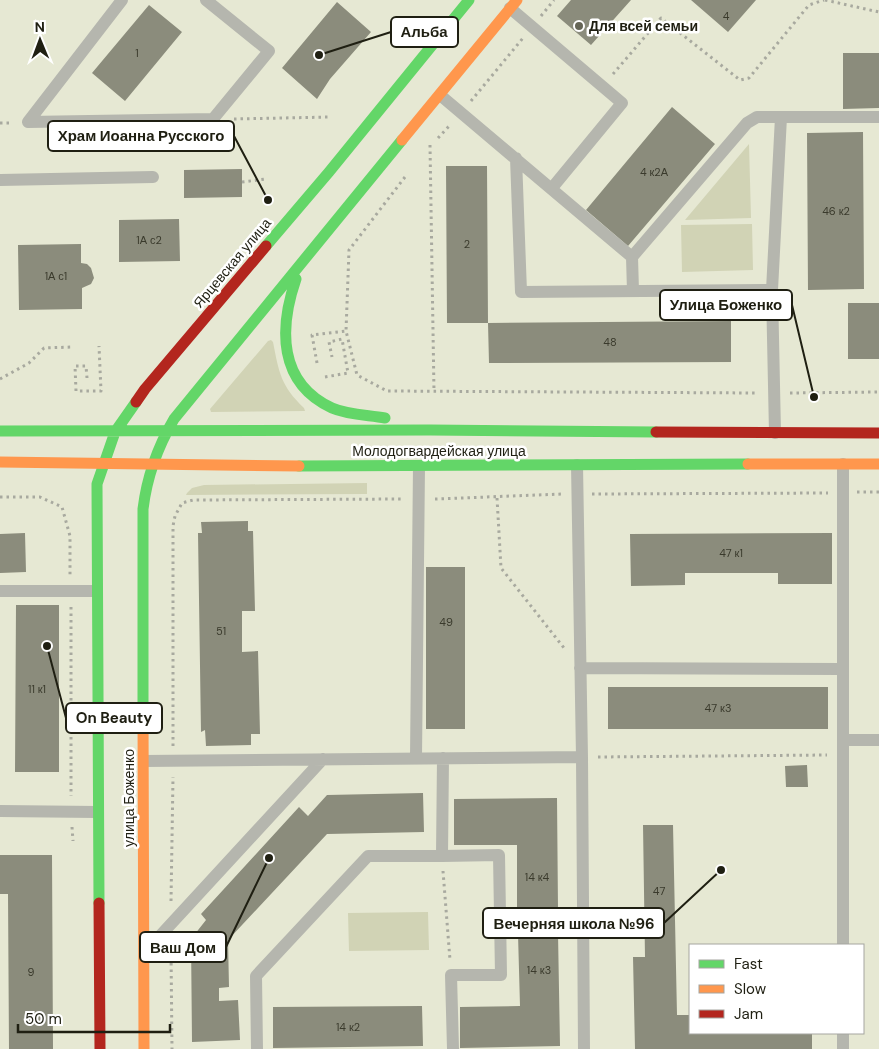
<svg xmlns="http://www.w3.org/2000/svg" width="879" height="1049" font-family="'DM Sans',sans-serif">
<rect width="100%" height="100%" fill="#e6e8d3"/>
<!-- green -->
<path fill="#d1d3b5" d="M749 144 751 218 685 220Z
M752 224 753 270 682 272 681 225Z
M271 340 273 342C279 373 281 386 304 408L305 411 211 412 210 409 268 341Z
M367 483V494L186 495 187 493 192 488 204 485Z
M428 912 429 950 349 951 348 913Z"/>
<!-- building -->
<path fill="#8b8c7c" d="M571 0H631L591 45 557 16Z
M691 0H756L728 32Z
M337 2 371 32 330 79 317 99 282 68Z
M149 5 182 32 125 101 92 73Z
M843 53H879V108L843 109Z
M672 107 715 144 628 246 586 210Z
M863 132 864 289 808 290 807 133Z
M446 166H487L488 323H447Z
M242 169V197L184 198V170Z
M179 219 180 261 119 262V220Z
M81 244V263L87 264 91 268 94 278 91 284 82 288V309L19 310 18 245Z
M848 303H879V359H848Z
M731 321V362L489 363 488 323Z
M248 521V531H253L255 611H242V652L258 651 260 734H251V745L206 746 205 730 201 732 198 533H202L201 522Z
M25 533 26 572 0 573V534Z
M832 533V584H778V573H685V585L631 586 630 534Z
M426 567H465V729H426Z
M16 605H59V772H15Z
M608 687H828V729H608Z
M807 765 808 787H786L785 766Z
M423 793 424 832 327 834 228 940 229 987 219 988V1001L238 1000 240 1040 192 1042 191 939 206 920 201 914 299 807 308 816 327 795Z
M557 798 558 910H517V845H454V799Z
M643 825H673L677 1015H690V1033H812V1049H635L633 957H645Z
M0 855H52L53 1049H9L8 894H0Z
M558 933 560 1046 460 1048V1007L520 1006 518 934Z
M422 1006 423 1046 273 1048V1007Z"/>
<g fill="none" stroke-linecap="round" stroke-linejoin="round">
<!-- path -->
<path stroke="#a8a99f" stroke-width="3" stroke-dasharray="2.5 4" stroke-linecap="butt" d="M825 0 879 12
M541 16 554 0
M613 74 661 18 740 80 749 78 809 5 824 0
M471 101 523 38
M234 119 330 117
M0 123H12
M438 138 451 124
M430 145 434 392
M405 177 349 250 346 331 357 375 387 391 758 393
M242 182 266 179
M317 363 312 335 346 331
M325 377 348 373 342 339 329 342 332 357
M87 378 86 366H75L76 391H101L99 346
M0 379 29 363 44 348 72 347
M790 393 879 392
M857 492H879
M592 494 828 493
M0 497H40L62 507 70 536V576
M497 498 501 568 564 648
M435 499 563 494
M71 607V796
M173 746V526L175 516 182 503 193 500 403 499
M598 757 827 755
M72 827 73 841
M443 871 450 960
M171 901 173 777
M171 950 172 1049"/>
<!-- lane -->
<path stroke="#b5b6ae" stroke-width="12" d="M510 8 622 103 552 188
M440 95 632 257 633 291
M28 122 213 119 269 51 206 0
M28 122 122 0
M516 158 521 292 772 290
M0 180 153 177
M632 257 747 123 757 117H879
M775 433 772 290 781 117
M577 465 582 757 584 1049
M0 591H95
M580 668 842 669
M843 740H879
M416 758 419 466
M443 758 442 856 499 855 501 975H451L453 1049
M144 761 582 757
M0 811 97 812
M843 945V464
M147 950 323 759
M257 1049 256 976 368 856H442
M843 1049V1033"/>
<!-- fast -->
<path stroke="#63d668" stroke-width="11" d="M266 246 329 172 469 0
M296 279C279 328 278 383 332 408 348 415 368 415 385 418
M0 431 430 430 656 432
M299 466 748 464
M143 708V509C147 476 157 448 174 419L402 140
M99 903 97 484 115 432 136 402"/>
<!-- slow -->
<path stroke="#ff974d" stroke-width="11" d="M402 140 517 0
M0 462 299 466
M748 464H879
M143 708 144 1049"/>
<!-- jam -->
<path stroke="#b3261e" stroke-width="11" d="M136 402 145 389 266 246
M656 432 879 433
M99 903 100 1049"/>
</g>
<!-- markers -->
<circle fill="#656556" stroke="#fff" stroke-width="2" cx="579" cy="26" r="5"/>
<g text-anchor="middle" stroke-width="5" stroke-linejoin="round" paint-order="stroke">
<!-- number labels -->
<g font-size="11" fill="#3a3a2c">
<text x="726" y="20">4</text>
<text x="137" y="57">1</text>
<text x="654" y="176">4 к2А</text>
<text x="836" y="215">46 к2</text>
<text x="149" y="244">1А с2</text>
<text x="467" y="248">2</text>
<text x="56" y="280">1А с1</text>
<text x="610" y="346">48</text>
<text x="731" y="557">47 к1</text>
<text x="446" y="626">49</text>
<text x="221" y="635">51</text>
<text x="37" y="693">11 к1</text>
<text x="718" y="712">47 к3</text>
<text x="537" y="881">14 к4</text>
<text x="659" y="895">47</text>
<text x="539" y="974">14 к3</text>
<text x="31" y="976">9</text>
<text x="348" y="1031">14 к2</text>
</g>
<!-- poi labels -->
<g font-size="14" font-weight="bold" fill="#1f1f12" stroke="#fff" text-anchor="start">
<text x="589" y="31">Для всей семьи</text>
</g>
<!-- street labels -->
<g font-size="14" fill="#1f1f12" stroke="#fff">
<text transform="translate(232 263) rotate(-50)" y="5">Ярцевская улица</text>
<text x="439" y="456">Молодогвардейская улица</text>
<text transform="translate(129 798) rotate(-90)" y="5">улица Боженко</text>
</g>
</g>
<!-- callouts -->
<path fill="none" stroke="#1f1f12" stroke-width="2" d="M319 55L391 32M268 200L234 136M814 397L792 305M47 646L66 718M721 870L664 923M269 858L226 947"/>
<g fill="#1f1f12" stroke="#fff" stroke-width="2">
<circle cx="319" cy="55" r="5"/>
<circle cx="268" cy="200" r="5"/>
<circle cx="814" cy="397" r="5"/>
<circle cx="47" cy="646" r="5"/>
<circle cx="721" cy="870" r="5"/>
<circle cx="269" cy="858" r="5"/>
</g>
<g fill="#fff" stroke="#1f1f12" stroke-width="2">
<rect x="391" y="17" width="67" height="30" rx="5"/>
<rect x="48" y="121" width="186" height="30" rx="5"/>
<rect x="660" y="290" width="132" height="30" rx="5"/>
<rect x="66" y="703" width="96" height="30" rx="5"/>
<rect x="483" y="908" width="181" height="30" rx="5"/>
<rect x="140" y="932" width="86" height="30" rx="5"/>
</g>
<g font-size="15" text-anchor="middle" font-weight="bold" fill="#1f1f12">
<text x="424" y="37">Альба</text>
<text x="141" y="141">Храм Иоанна Русского</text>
<text x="726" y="310">Улица Боженко</text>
<text x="114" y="723">On Beauty</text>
<text x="574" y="929">Вечерняя школа №96</text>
<text x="183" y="953">Ваш Дом</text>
</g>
<!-- legend -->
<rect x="689" y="944" width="175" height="90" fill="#ffffff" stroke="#a5a5a0"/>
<rect x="699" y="960" width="25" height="8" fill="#63d668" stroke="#a5a5a0"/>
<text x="734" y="969" font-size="15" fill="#1f1f12">Fast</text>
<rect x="699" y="985" width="25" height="8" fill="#ff974d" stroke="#a5a5a0"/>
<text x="734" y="994" font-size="15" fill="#1f1f12">Slow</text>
<rect x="699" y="1010" width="25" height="8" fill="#b3261e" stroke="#a5a5a0"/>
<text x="734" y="1019" font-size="15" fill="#1f1f12">Jam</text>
<!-- north arrow -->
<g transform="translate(40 40) rotate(359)" stroke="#ffffff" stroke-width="4" paint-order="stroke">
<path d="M0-4L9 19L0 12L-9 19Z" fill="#1f1f12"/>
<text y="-8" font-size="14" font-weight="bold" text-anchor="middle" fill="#1f1f12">N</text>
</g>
<!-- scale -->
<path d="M18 1024v8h152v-8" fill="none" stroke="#1f1f12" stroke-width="2.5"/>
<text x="25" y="1024" font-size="15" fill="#1f1f12" stroke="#ffffff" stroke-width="4" paint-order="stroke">50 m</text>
</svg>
